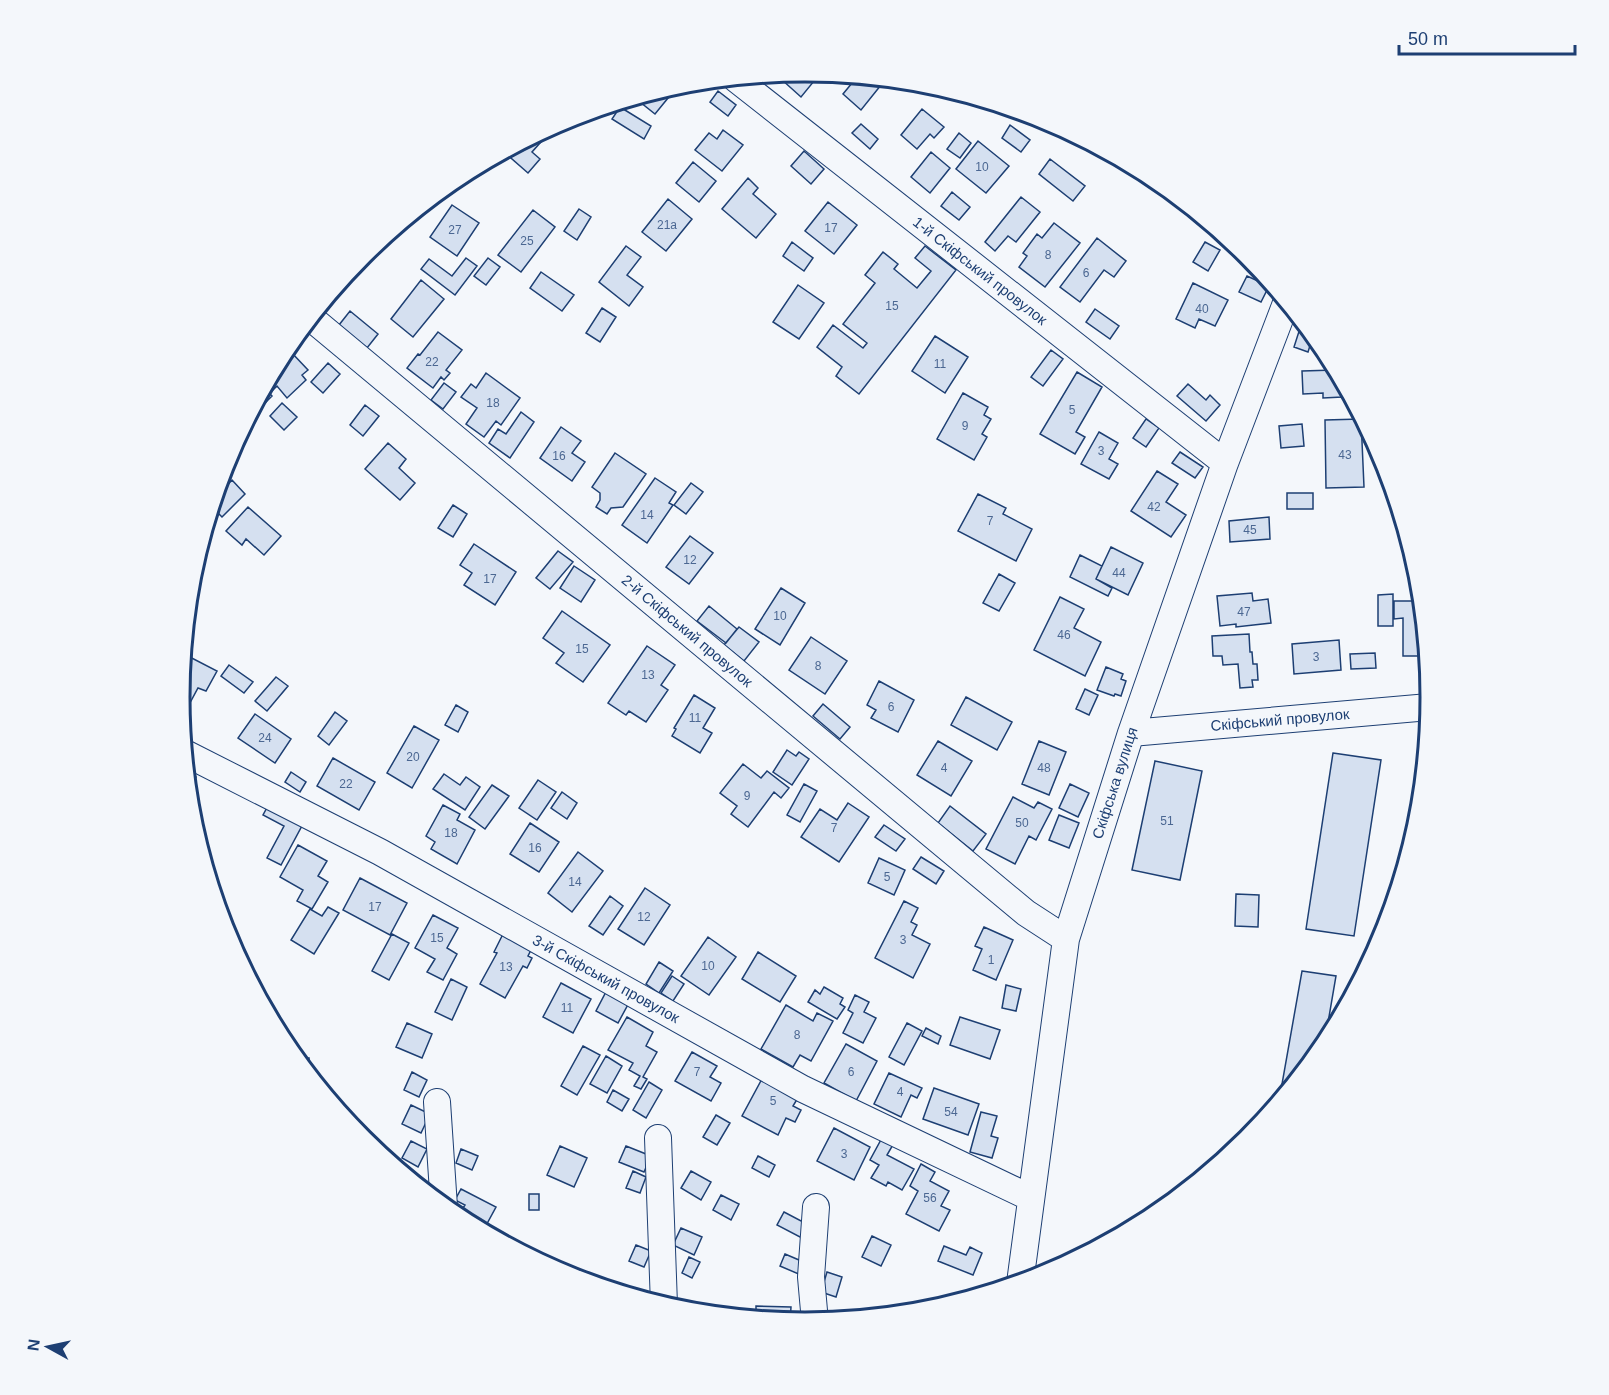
<svg xmlns="http://www.w3.org/2000/svg" width="1609" height="1395" font-family="Arial,sans-serif">
<rect width="100%" height="100%" fill="#f4f7fb"/>
<!-- building -->
<path fill="#d5e0f0" stroke="#1d3f73" stroke-width="1.5" d="M809 72 819 75 801 97 781 79 785 74 797 73 804 79Z
M857 77 885 80 861 110 843 94Z
M659 91 668 98 655 114 635 98Z
M718 91 736 105 728 116 710 102Z
M620 107 651 126 644 139 612 119Z
M922 109 944 127 934 138 930 134 917 149 901 135Z
M861 124 878 139 870 149 852 133Z
M1010 125 1030 140 1021 152 1002 138Z
M723 130 743 145 722 171 695 150 709 133 717 139Z
M544 131 548 134 532 152 540 159 528 173 504 152Z
M959 133 971 143 960 158 947 149Z
M978 141 1009 166 986 193 956 169Z
M804 151 824 169 811 184 791 166Z
M931 152 950 168 930 193 911 177Z
M1050 159 1085 186 1073 201 1039 174Z
M693 162 716 181 699 202 676 183Z
M748 178 758 188 753 194 776 214 756 238 722 209Z
M952 192 970 207 959 220 941 206Z
M1021 197 1040 212 1016 242 1008 236 995 251 985 242Z
M668 199 692 219 666 251 642 232Z
M828 202 857 225 834 254 805 231Z
M452 205 479 223 457 256 430 237Z
M579 209 591 217 577 240 564 231Z
M533 210 555 227 521 272 498 255Z
M1054 223 1080 243 1045 287 1019 267 1027 256 1023 253 1037 234 1042 238Z
M1097 238 1126 261 1114 277 1104 270 1080 302 1060 287Z
M792 242 813 258 804 271 783 256Z
M1205 242 1220 250 1208 271 1193 262Z
M626 246 641 257 627 275 643 287 629 306 599 282Z
M925 246 956 270 859 394 836 376 842 367 817 347 833 325 863 348 867 343 843 324 875 283 865 275 883 252 898 264 894 269 917 288 931 271 915 258Z
M466 258 477 266 455 295 421 269 429 259 452 276Z
M488 258 500 267 486 285 474 276Z
M541 272 574 295 562 311 530 288Z
M1247 276 1269 286 1261 302 1239 292Z
M421 280 444 299 413 337 391 319Z
M1193 283 1228 300 1215 326 1199 319 1195 328 1176 319Z
M798 285 824 303 799 339 773 322Z
M602 308 616 317 600 342 586 333Z
M1095 309 1119 326 1110 339 1086 322Z
M350 311 378 334 367 348 339 325Z
M1302 322 1313 336 1308 352 1294 347Z
M438 332 462 350 446 370 450 373 444 380 441 377 433 388 407 368 418 354 420 355Z
M935 336 968 357 945 393 912 371Z
M1051 350 1063 359 1043 386 1031 377Z
M291 352 308 370 302 375 306 380 287 398 277 386 272 391 266 385 281 356 283 359Z
M328 363 340 374 323 393 311 382Z
M1335 370 1342 382V397L1323 398V393L1303 394 1302 371Z
M1077 372 1102 387 1076 432 1085 437 1075 454 1040 434Z
M486 373 520 398 501 425 496 421 484 437 466 424 477 408 461 397 471 384 476 388Z
M444 383 456 392 443 409 431 400Z
M1188 384 1206 400 1210 395 1220 405 1206 421 1177 396Z
M264 388 272 396 247 421H246Z
M963 393 988 407 984 415 991 419 982 434 987 437 974 460 937 439Z
M282 403 297 417 284 430 270 416Z
M365 405 379 416 363 436 350 425Z
M521 412 534 422 510 458 489 443 498 429 506 434Z
M1146 419 1159 428 1146 447 1133 438Z
M1361 419 1364 487 1326 488 1325 420Z
M1302 424 1304 446 1281 448 1279 426Z
M561 427 581 441 572 453 585 462 572 481 540 458Z
M1099 432 1118 443 1109 459 1118 464 1109 479 1081 464Z
M388 443 406 459 399 468 415 483 400 500 365 469Z
M1180 452 1203 467 1195 478 1172 463Z
M615 453 646 474 623 507 611 508 607 514 596 507 600 500V493L592 487Z
M1157 471 1178 484 1166 502 1186 515 1171 537 1131 511Z
M655 478 676 492 669 503 673 505 647 543 622 525Z
M232 480 245 494 222 517 212 507 215 498Z
M691 483 703 492 686 514 674 505Z
M1287 493H1313V509H1287Z
M978 494 1006 508 1003 514 1032 529 1016 561 958 531Z
M453 505 467 514 453 537 438 528Z
M248 507 281 536 264 555 246 539 242 545 226 531Z
M1269 517 1270 539 1230 542 1229 521Z
M690 536 713 553 689 584 666 567Z
M474 544 516 572 495 605 464 585 472 573 460 565Z
M1111 547 1143 563 1128 595 1096 579Z
M558 551 573 562 550 589 536 578Z
M1080 555 1102 566 1096 579 1112 588 1108 596 1070 577Z
M574 566 595 580 581 602 560 588Z
M999 574 1015 583 999 611 983 603Z
M781 588 805 603 780 645 755 629Z
M1252 593 1253 601 1268 599 1271 623 1236 627V624L1220 626 1217 596Z
M1393 594V626H1378V595Z
M1060 597 1084 609 1074 628 1101 642 1085 676 1034 650Z
M1394 601H1421L1426 656H1403V618L1394 619Z
M709 606 737 629 726 643 697 621Z
M562 611 610 645 583 682 556 663 564 653 543 638Z
M739 627 759 642 744 661 724 645Z
M1249 634 1250 652H1252L1253 664H1257L1258 680H1252L1253 687 1240 688 1238 664 1223 665 1222 656H1213L1212 636Z
M811 637 847 661 825 694 789 670Z
M1339 640 1341 670 1294 674 1292 644Z
M647 646 675 665 661 685 668 690 646 722 629 711 626 715 608 703Z
M1375 653 1376 668 1351 669 1350 654Z
M184 654 217 671 206 691 198 688 185 712 180 710 179 697Z
M229 665 253 682 244 693 221 676Z
M1106 667 1123 674 1121 679 1126 681 1121 696 1115 694 1114 696 1097 690Z
M276 677 288 686 267 711 255 701Z
M879 681 914 700 898 732 871 718 876 710 867 705Z
M1085 689 1098 695 1089 715 1076 709Z
M694 695 715 708 703 728 712 733 700 753 672 736 676 729 674 728Z
M966 697 1012 722 997 750 951 725Z
M823 704 850 727 840 739 813 716Z
M456 705 468 712 458 732 445 725Z
M335 712 347 721 329 745 318 736Z
M255 714 291 739 275 763 238 738Z
M414 726 439 740 412 788 387 773Z
M938 741 972 761 951 796 917 775Z
M1039 741 1066 752 1049 795 1022 784Z
M787 750 796 756 799 752 809 759 792 785 773 772Z
M1333 753 1381 760 1354 936 1306 929Z
M333 758 375 782 359 810 317 786Z
M1155 761 1202 771 1180 880 1132 870Z
M743 764 761 778 767 771 789 788 781 798 774 792 748 827 731 814 737 806 720 793Z
M186 772 196 777 191 788 188 786Z
M291 772 306 782 300 792 285 782Z
M444 774 460 785 466 777 480 787 465 810 433 789Z
M538 780 556 792 537 820 519 808Z
M804 784 817 791 800 822 787 815Z
M1070 784 1089 793 1078 817 1059 808Z
M492 785 509 796 485 829 469 817Z
M562 792 577 803 567 819 551 808Z
M1013 797 1034 808 1038 802 1052 809 1036 840 1029 836 1015 864 986 849Z
M848 803 869 817 839 862 801 837 820 809 837 820Z
M269 804 304 822 281 865 267 858 284 826 263 815Z
M443 805 460 814 457 820 475 830 457 864 431 849 435 842 426 836Z
M950 806 986 834 973 851 938 823Z
M1059 815 1079 823 1069 848 1049 840Z
M530 823 559 842 539 872 510 854Z
M884 825 905 839 896 851 875 837Z
M298 845 327 861 318 876 328 882 312 909 297 901 303 890 280 877Z
M578 852 603 871 572 912 548 893Z
M921 857 944 871 936 884 913 869Z
M879 858 905 870 894 895 868 883Z
M360 878 407 903 390 935 343 910Z
M645 888 670 905 644 945 618 929Z
M1236 894 1259 895 1258 927 1235 926Z
M610 896 623 906 603 935 589 926Z
M904 901 918 908 911 922 917 925 912 935 930 944 913 978 875 958Z
M328 907 339 913 314 954 291 940 310 909 322 916Z
M433 915 458 928 447 948 457 954 443 980 427 972 435 959 415 948Z
M984 927 1013 940 996 980 973 970 982 949 975 946Z
M392 934 409 943 389 980 372 971Z
M503 934 531 950 528 956 532 958 527 968 523 966 505 998 480 984 497 953 494 952Z
M708 937 736 957 709 995 681 976Z
M758 952 796 976 780 1002 742 979Z
M659 962 673 971 659 993 646 984Z
M1302 971 1336 976 1324 1046 1279 1101Z
M672 976 684 984 673 1001 661 993Z
M451 979 467 987 452 1020 435 1012Z
M561 983 591 999 573 1033 543 1017Z
M1006 985 1021 989 1016 1011 1002 1008Z
M824 987 843 998 840 1004 845 1007 837 1019 808 1002 815 990 820 994Z
M608 988 631 999 618 1023 596 1011Z
M855 995 869 1002 864 1012 876 1018 863 1043 843 1033 853 1013 848 1010Z
M786 1005 813 1021 817 1013 833 1021 811 1061 800 1055 793 1067 761 1049Z
M627 1017 653 1032 646 1046 657 1052 643 1077 647 1079 641 1089 634 1086 640 1076 629 1070 633 1063 608 1050Z
M960 1017 1000 1030 990 1059 950 1045Z
M407 1023 432 1034 422 1058 396 1047Z
M907 1023 922 1031 904 1065 889 1057Z
M926 1028 941 1036 938 1044 922 1036Z
M846 1044 877 1061 856 1101 824 1083Z
M583 1046 600 1055 577 1095 561 1086Z
M692 1052 717 1066 710 1077 721 1083 711 1101 675 1081Z
M606 1056 622 1066 607 1093 590 1084Z
M297 1058H309V1066H302Z
M412 1072 427 1080 419 1097 404 1090Z
M889 1073 922 1088 917 1098 911 1095 901 1117 874 1104Z
M763 1077 799 1096 793 1106 801 1110 795 1122 786 1118 778 1135 742 1116Z
M649 1082 662 1090 646 1118 633 1110Z
M934 1088 979 1104 968 1135 923 1119Z
M613 1090 629 1099 622 1111 607 1102Z
M411 1105 430 1114 421 1133 402 1124Z
M981 1112 997 1116 991 1136 998 1138 992 1158 970 1152Z
M716 1115 730 1123 717 1145 703 1137Z
M834 1128 870 1147 854 1180 817 1161Z
M883 1136 894 1143 887 1155 914 1169 902 1190 888 1182 886 1186 871 1178 879 1165 870 1160Z
M411 1141 427 1149 418 1167 402 1158Z
M560 1146 587 1158 574 1187 547 1175Z
M626 1146 651 1156 644 1172 619 1162Z
M461 1149 478 1156 472 1170 456 1163Z
M758 1156 775 1165 769 1177 752 1168Z
M921 1164 935 1172 930 1181 949 1191 941 1206 950 1210 939 1231 906 1214 918 1191 910 1186Z
M633 1171 646 1177 640 1193 626 1188Z
M691 1171 711 1182 701 1200 681 1188Z
M412 1177 427 1184 424 1191 411 1180Z
M461 1189 496 1207 483 1231 463 1221 466 1214 461 1211 465 1205 455 1200Z
M529 1194H539V1210H529Z
M721 1195 739 1204 731 1220 713 1210Z
M784 1212 807 1224 800 1237 777 1225Z
M681 1228 702 1237 694 1255 673 1245Z
M872 1236 891 1245 881 1266 862 1257Z
M636 1245 651 1251 644 1267 629 1261Z
M944 1246 966 1255 970 1247 982 1253 973 1275 938 1261Z
M785 1254 806 1263 801 1275 780 1266Z
M689 1257 700 1262 692 1278 682 1273Z
M827 1272 842 1277 836 1297 821 1292Z
M623 1290 645 1299V1300L622 1293Z
M756 1306 791 1307 790 1322 756 1318Z"/>
<g fill="none" stroke-linecap="round" stroke-linejoin="round">
<!-- minor casing -->
<g stroke="#1d3f73" stroke-width="28">
<path id="minor" d="M736 79 1225 463
M311 318 1026 913 1066 939
M1131 733 1429 707
M185 753 380 852 803 1089 1031 1198
M437 1102 444 1207
M658 1138 664 1305
M1020 1283 1066 939 1131 733 1225 463 1286 303
M815 1322 811 1277 816 1207"/>
</g>
<!-- minor -->
<use href="#minor" stroke="#f4f7fb" stroke-width="26"/>
</g>
<g text-anchor="middle" stroke-width="4.5" stroke-linejoin="round" paint-order="stroke">
<!-- number labels -->
<g font-size="12" fill="#4b6792">
<text x="982" y="171">10</text>
<text x="667" y="229">21а</text>
<text x="831" y="232">17</text>
<text x="455" y="234">27</text>
<text x="527" y="245">25</text>
<text x="1048" y="259">8</text>
<text x="1086" y="277">6</text>
<text x="892" y="310">15</text>
<text x="1202" y="313">40</text>
<text x="432" y="366">22</text>
<text x="940" y="368">11</text>
<text x="493" y="407">18</text>
<text x="1072" y="414">5</text>
<text x="965" y="430">9</text>
<text x="1101" y="455">3</text>
<text x="1345" y="459">43</text>
<text x="559" y="460">16</text>
<text x="1154" y="511">42</text>
<text x="647" y="519">14</text>
<text x="990" y="525">7</text>
<text x="1250" y="534">45</text>
<text x="690" y="564">12</text>
<text x="1119" y="577">44</text>
<text x="490" y="583">17</text>
<text x="1244" y="616">47</text>
<text x="780" y="620">10</text>
<text x="1064" y="639">46</text>
<text x="582" y="653">15</text>
<text x="1316" y="661">3</text>
<text x="818" y="670">8</text>
<text x="648" y="679">13</text>
<text x="891" y="711">6</text>
<text x="695" y="722">11</text>
<text x="265" y="742">24</text>
<text x="413" y="761">20</text>
<text x="944" y="772">4</text>
<text x="1044" y="772">48</text>
<text x="346" y="788">22</text>
<text x="747" y="800">9</text>
<text x="1167" y="825">51</text>
<text x="1022" y="827">50</text>
<text x="834" y="832">7</text>
<text x="451" y="837">18</text>
<text x="535" y="852">16</text>
<text x="887" y="881">5</text>
<text x="575" y="886">14</text>
<text x="375" y="911">17</text>
<text x="644" y="921">12</text>
<text x="437" y="942">15</text>
<text x="903" y="944">3</text>
<text x="991" y="964">1</text>
<text x="708" y="970">10</text>
<text x="506" y="971">13</text>
<text x="567" y="1012">11</text>
<text x="797" y="1039">8</text>
<text x="697" y="1076">7</text>
<text x="851" y="1076">6</text>
<text x="900" y="1096">4</text>
<text x="773" y="1105">5</text>
<text x="951" y="1116">54</text>
<text x="844" y="1158">3</text>
<text x="930" y="1202">56</text>
</g>
<!-- street labels -->
<g font-size="15" fill="#1d3f73" stroke="#f4f7fb">
<text transform="translate(980 271) rotate(38)" y="5">1-й Скіфський провулок</text>
<text transform="translate(687 631) rotate(40)" y="5">2-й Скіфський провулок</text>
<text transform="translate(1280 720) rotate(-5)" y="5">Скіфський провулок</text>
<text transform="translate(1115 783) rotate(-72)" y="5">Скіфська вулиця</text>
<text transform="translate(606 979) rotate(29)" y="5">3-й Скіфський провулок</text>
</g>
</g>
<!-- crop -->
<path d="M0 0H1609V1395H0ZM190 697a615 615 0 1 1 1230 0a615 615 0 1 1-1230 0Z" fill="#f4f7fb" fill-rule="evenodd"/>
<path fill="none" stroke="#1d3f73" stroke-width="3" d="M190 697a615 615 0 1 1 1230 0a615 615 0 1 1-1230 0Z"/>
<!-- north arrow -->
<g transform="translate(48 1347) rotate(278)" stroke="#f4f7fb" stroke-width="4.5" paint-order="stroke">
<path d="M0-4.5L10 22L0 15L-10 22Z" fill="#1d3f73"/>
<text y="-9" font-size="16" font-weight="bold" text-anchor="middle" fill="#1d3f73">N</text>
</g>
<!-- scale -->
<path d="M1399 45v9h176v-9" fill="none" stroke="#1d3f73" stroke-width="3"/>
<text x="1408" y="45" font-size="18" fill="#1d3f73" stroke="#f4f7fb" stroke-width="4.5" paint-order="stroke">50 m</text>
</svg>
